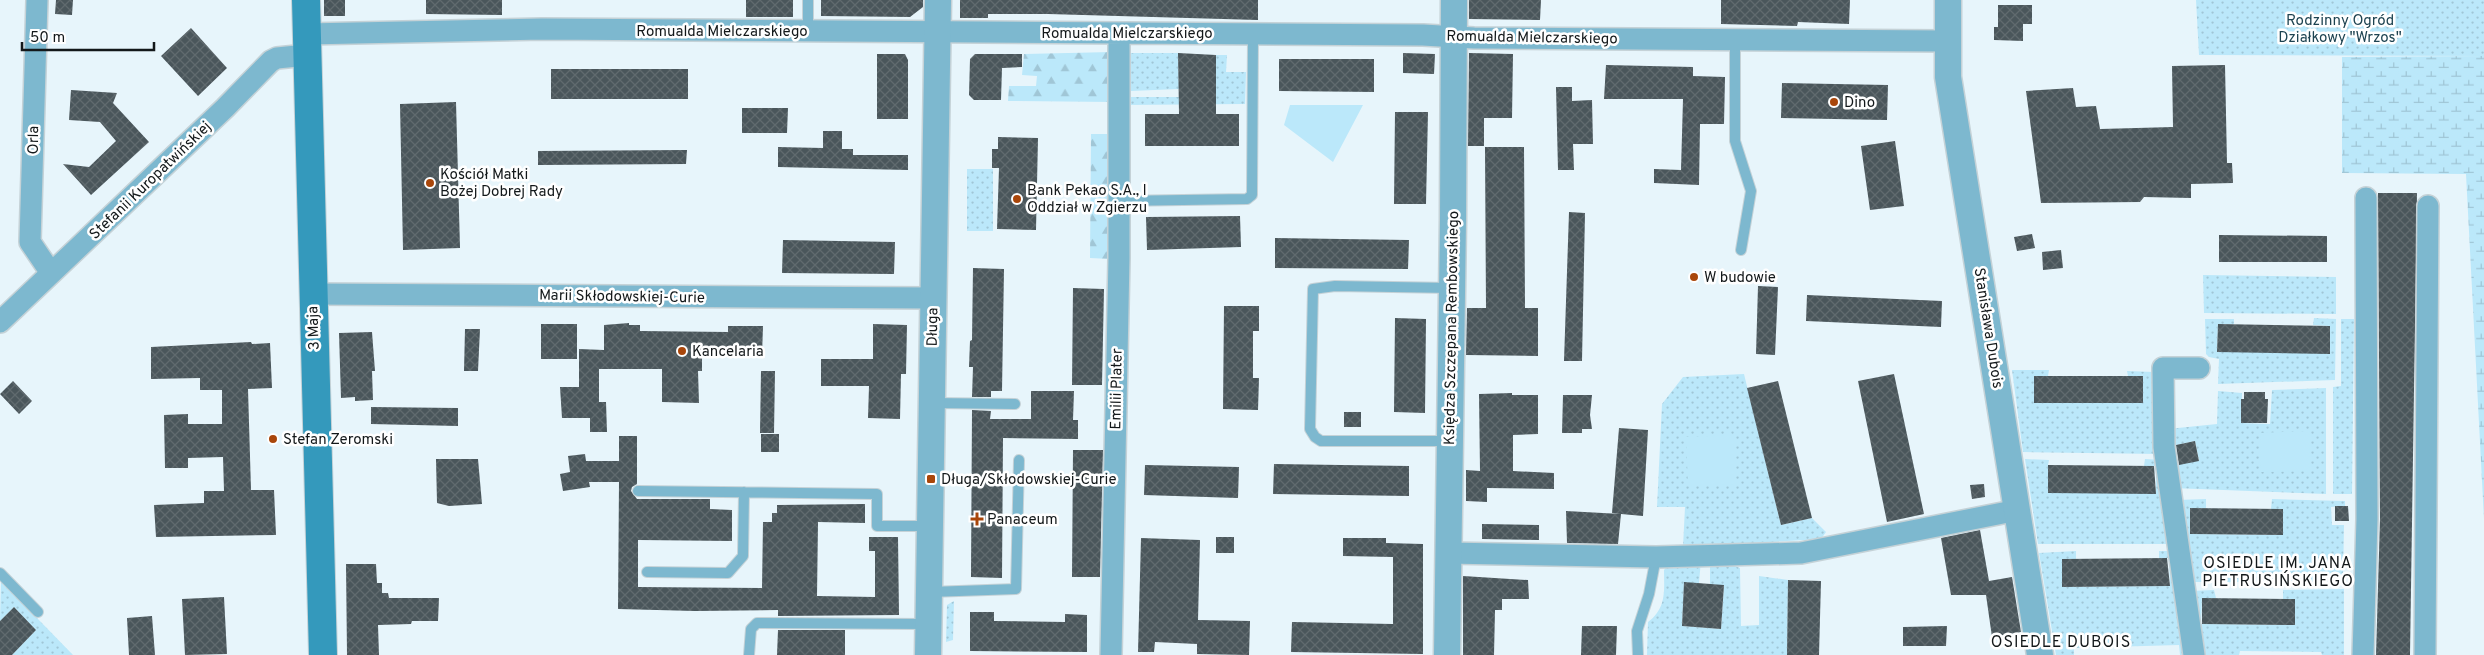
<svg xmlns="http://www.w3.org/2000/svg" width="2484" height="655" font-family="Overpass,sans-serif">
<defs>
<pattern id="grass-dots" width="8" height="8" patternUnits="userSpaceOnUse" patternTransform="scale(1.25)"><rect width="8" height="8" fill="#bbe8fa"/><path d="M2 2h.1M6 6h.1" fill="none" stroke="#a0c6d6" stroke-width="1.8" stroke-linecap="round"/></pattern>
<pattern id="forest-firs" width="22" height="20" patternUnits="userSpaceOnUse" patternTransform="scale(1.25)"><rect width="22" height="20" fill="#bbe8fa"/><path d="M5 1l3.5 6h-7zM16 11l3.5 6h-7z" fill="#a0c6d6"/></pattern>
<pattern id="wetland-marsh" width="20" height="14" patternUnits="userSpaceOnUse" patternTransform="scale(1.25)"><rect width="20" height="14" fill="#bbe8fa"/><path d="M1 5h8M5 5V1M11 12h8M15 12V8" fill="none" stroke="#a0c6d6"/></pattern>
<pattern id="building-cross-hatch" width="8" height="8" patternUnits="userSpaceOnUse" patternTransform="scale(1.25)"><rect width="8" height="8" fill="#4a565b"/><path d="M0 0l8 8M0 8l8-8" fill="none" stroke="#606a6e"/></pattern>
</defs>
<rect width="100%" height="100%" fill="#e7f5fb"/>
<!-- grass -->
<path fill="url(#grass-dots)" d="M2196 0H2484V56L2199 55Z
M1125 53H1178L1179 89 1131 91V97H1216V55H1227L1226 72H1246L1245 104 1125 105Z
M967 169H993V231H967Z
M2203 275 2336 277V314L2204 313Z
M2314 318 2336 319 2335 380 2218 384 2219 359 2209 357 2206 354 2205 319H2234V324H2218L2217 351 2330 353V326L2313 325Z
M2341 319H2354L2352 494H2333V387L2341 386Z
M2012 370H2049L2048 376H2034L2035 403H2143V376H2128L2127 371 2154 372 2160 454 2023 452Z
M1744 374 1781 525 1812 518 1826 532 1821 539 1683 547 1685 507H1657L1662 404 1683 377Z
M2326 388V494L2172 488 2176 465 2199 460 2195 441 2172 446 2168 429 2217 424 2218 391 2242 393 2241 423 2270 424 2272 390Z
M2025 459 2049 460 2048 465 2156 493V466H2144L2145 459 2161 460 2173 544H2038Z
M2206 499V508H2190V534L2282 535 2283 509H2271L2272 499 2345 501V506L2331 507 2332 525H2344L2343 582H2188L2177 500Z
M2076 551V559H2062V587L2170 586 2169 558H2159V551H2175L2189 655H2180L2179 645 2074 648V655H2056L2039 553Z
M1701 560 1699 583H1684L1682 626 1721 629 1724 586 1710 585V561H1721L1740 568 1741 626 1759 625V576L1788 580 1787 655H1647L1648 622C1667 608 1664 590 1664 570L1672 561Z
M1 581 73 655H12L36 630 14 607 0 621Z
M2344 589V655H2322L2321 652 2240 651 2239 655H2199L2190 591 2214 590 2216 598H2202L2201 624 2295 625V599H2283V590Z
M954 601 953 640 946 642 947 605Z"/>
<!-- forest -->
<path fill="url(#forest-firs)" d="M1112 52V102L1008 101 1009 86H1036L1037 76 1022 75 1024 54Z
M1091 134H1111L1110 259 1090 258Z"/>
<!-- wetland -->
<path fill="url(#wetland-marsh)" d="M2484 56V519L2466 174 2342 173V57Z"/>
<!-- park -->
<path fill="#bbe8fa" d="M1290 105H1363L1333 162 1284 125Z
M2309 431 2310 471 2261 472 2260 433Z
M1734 435 1736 484 1688 486 1686 437Z"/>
<!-- building -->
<path fill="url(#building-cross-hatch)" d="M56 0H73L72 15 55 14Z
M324 0H345V16H324Z
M426 0H502V15L426 14Z
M746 0H793V17H746Z
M821 0H923V7L910 17 821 16Z
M960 0H1258V20L1048 14H988V18H960Z
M1469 0H1541L1540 20 1469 19Z
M1721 0H1850L1849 24 1798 22 1797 26 1721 24Z
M1998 5H2032V24H2023V41L1994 40V27H1998Z
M191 28 227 68 198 96 161 56Z
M1178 53 1216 55V114H1239V146H1145V114H1179Z
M1403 53 1435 54 1434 74 1403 73Z
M1469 53 1513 54 1512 118H1484V146H1468Z
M877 54H905L908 60V119H877Z
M975 54H1022V67L1002 68 1001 100H974L969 95 970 59Z
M1279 59H1374V92L1279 91Z
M1606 65 1693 67V76L1725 77 1724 124H1700L1699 185 1654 183V169L1681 170 1683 99H1604Z
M2225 65 2227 163H2232L2233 183 2191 184V198L2144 197 2140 202 2041 203 2026 91 2073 88 2076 107 2096 106 2100 129 2173 127 2172 66Z
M551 69H688V99H551Z
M1782 83 1888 85 1887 120 1781 118Z
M1556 87H1572V101L1592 100 1593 144H1573L1574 170H1558Z
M71 90 117 93 113 103 149 142 91 195 63 164 89 167 116 141 100 122 69 120Z
M456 102 460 248 403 250 400 104Z
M742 108H788L787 133H742Z
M1395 112H1428L1426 204H1394Z
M823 131H842V149H853V155H908V170L778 167V147L823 148Z
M998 137 1038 138 1036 230 997 229 999 168H992V149H998Z
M1895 141 1904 206 1870 210 1861 146Z
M1485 147H1524L1525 308H1538V356L1466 355 1467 308H1486Z
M687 150 686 164 538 165V151Z
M2378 193H2417L2410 655H2376L2380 519Z
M1569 212 1585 213 1582 361H1564Z
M1240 216 1241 247 1147 250 1146 217Z
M2032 234 2035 248 2017 251 2014 237Z
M2219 235 2327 236V262H2219Z
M1275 238 1409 240 1408 269 1275 268Z
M783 240 895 242 894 274 782 273Z
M2061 250 2063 268 2043 270 2042 252Z
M973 268 1004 269 1002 391H991V397H972L973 367H969L970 341 972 340Z
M1758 286 1778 287 1775 355 1756 354Z
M1073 288 1104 289 1102 385H1072Z
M1807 295 1942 301 1941 327 1806 321Z
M1224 306H1259V331H1253V378H1259L1258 410 1223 409Z
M1395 318 1426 319 1425 413 1394 412Z
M629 323V325H640V331L728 332V326H763L762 356H702V371H698L699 403 662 402V369H599V402H606L607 432H590V418H562L560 387H579V349L604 350V325Z
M541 324H577V359H541Z
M873 324 907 325 906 374H901L900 419 868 418 869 386H821V359H873Z
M2218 324 2330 326V354L2217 352Z
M465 329H480L478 371H464Z
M372 332 375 371H372L373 400 355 401V397L341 398 339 333Z
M251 342 252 344 270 343 272 388 248 389 251 490H274L276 535 156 537 154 505 204 503V491H224L223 457 188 458V468H165L164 415 188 414V424H222V390H200V378L151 379V347Z
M761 371H775L774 433H760Z
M1894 374 1924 514 1887 522 1858 381Z
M2034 376H2143V403H2034Z
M13 381 32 401 19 414 0 394Z
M1778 381 1812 518 1781 525 1747 388Z
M1031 391H1074L1073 420H1078V439L1003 438 1002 578 971 577 972 410 991 411 990 419H1031Z
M2244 392H2265V399H2268L2267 423H2241V399H2244Z
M1512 393V395H1538V434L1513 435V471L1554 473V489L1487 488V502L1466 501V470L1480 471 1479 394Z
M1563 395H1592L1590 415 1592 429H1582V433H1562Z
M371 407 458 408V426L371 424Z
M1344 412H1361V427H1344Z
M1619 428 1648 430 1643 516 1621 514 1618 544 1567 543 1566 511 1621 514 1612 513Z
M761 434H779V452H761Z
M619 436H637V484L632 487 631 491 637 499H710V509L732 510V541L638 540V587L762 588 763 522H772V513H777V505L865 504V523L818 522 817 596 875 597V551H869V537H898L899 615 778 616V610L695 611 618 609 619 482H589L590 487 563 491 560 474 570 472 568 456 585 454 586 461H619Z
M2195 441 2199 461 2179 465 2176 445Z
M1073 450H1103L1100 577H1072Z
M436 459H478L482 504 449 506 437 503Z
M1274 464 1409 466V496L1273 494Z
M1145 465 1239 467 1238 498 1144 495Z
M2048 465 2154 466 2156 494 2048 493Z
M1984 484 1985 497 1972 499 1970 485Z
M2335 506H2348L2349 521H2335Z
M2190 508 2283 509V535L2190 534Z
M1482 524 1539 525V540L1482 539Z
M1980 530 1989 581 2012 577 2021 632 1992 637 1986 595H1951L1941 538Z
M1216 537H1234V553H1216Z
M1141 538 1200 540 1198 620 1250 621 1249 655 1197 654V644L1155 642 1154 652H1138Z
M1343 538H1386V543L1423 544V654L1291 652 1292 622 1393 624V557L1343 556Z
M2167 558 2170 586 2062 587V559Z
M346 564H376L377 583H382V593H388L389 598H439L438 621H412L411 624 378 625 379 655H347Z
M1463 576 1528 580 1529 599H1502V610H1495L1494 655H1463Z
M1788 580 1821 581 1819 655H1787Z
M1684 582 1724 585 1721 629 1682 626Z
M224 597 227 654 185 655 182 599Z
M2202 598 2295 599V625L2202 624Z
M14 607 36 630 12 655H0V621Z
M970 612H994V621L1065 622V614L1087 615V652L970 651Z
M152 616 155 655H129L127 618Z
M1582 626H1617L1616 655H1581Z
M1947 626 1946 646H1903V627Z
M778 630H845V655H777Z"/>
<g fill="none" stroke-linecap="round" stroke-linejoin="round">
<!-- service casing -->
<g stroke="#c5d2d7" stroke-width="12">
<path id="service" d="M808 32V0
M1735 40V141L1751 191 1741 250
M1119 201 1247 199 1252 195 1253 34
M933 403 1015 404
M1449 441H1321L1315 437 1310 429 1313 289 1335 286 1451 288
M638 491 877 494V526H929
M647 572 728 573 743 556 744 492
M0 573 38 612
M930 592 1016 589 1019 460
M749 655 751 629 757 623 928 624
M1638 655 1637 631 1649 594 1656 557"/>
</g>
<!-- minor casing -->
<g stroke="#c5d2d7" stroke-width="24">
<path id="minor" d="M37 0 30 242 51 273
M307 34 542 29 1423 35 1474 38 1947 41
M312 294 932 298
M0 322 225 108 271 61 277 58 307 55
M1448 553 1656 557 1801 553 2018 510
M1111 655 1119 258V33
M2194 655 2164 447 2163 368H2199
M2363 655 2367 519 2366 198
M2425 655 2428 206"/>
</g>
<!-- tertiary casing -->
<g stroke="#c5d2d7" stroke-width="29">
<path id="tertiary" d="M1948 0V77L2040 655
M928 655 938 0
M1447 655 1453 220 1454 0"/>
</g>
<!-- secondary casing -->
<g stroke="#c5d2d7" stroke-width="30">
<path id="secondary" d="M306 0 323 655"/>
</g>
<!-- service -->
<use href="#service" stroke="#7db8cf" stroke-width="10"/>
<!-- minor -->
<use href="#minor" stroke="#7db8cf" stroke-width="21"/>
<!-- tertiary -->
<use href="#tertiary" stroke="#7db8cf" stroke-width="26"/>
<!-- secondary -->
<use href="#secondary" stroke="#3499bc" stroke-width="28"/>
</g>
<!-- markers -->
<g fill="#a9460a" stroke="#fff" stroke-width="2">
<circle cx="1834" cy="102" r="5"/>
<circle cx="430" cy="183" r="5"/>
<circle cx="1017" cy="199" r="5"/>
<circle cx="1694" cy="277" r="5"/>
<circle cx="682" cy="351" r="5"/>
<circle cx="273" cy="439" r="5"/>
<rect x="926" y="474" width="10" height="10" rx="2.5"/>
<path d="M974.5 511.5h5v5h5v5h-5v5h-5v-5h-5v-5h5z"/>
</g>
<g text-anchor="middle" stroke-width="5" stroke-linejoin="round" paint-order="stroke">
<!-- park labels -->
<g font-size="15" fill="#1d4351" stroke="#fff">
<text x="2340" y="25">Rodzinny Ogród<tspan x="2340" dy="17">Działkowy "Wrzos"</tspan></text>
</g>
<!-- street labels -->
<g font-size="15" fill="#13181a" stroke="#fff">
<text x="722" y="36">Romualda Mielczarskiego</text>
<text x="1127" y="38">Romualda Mielczarskiego</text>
<text transform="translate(1532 37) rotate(1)" y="5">Romualda Mielczarskiego</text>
<text transform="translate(33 140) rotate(-89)" y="5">Orla</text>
<text transform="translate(150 180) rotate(-44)" y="5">Stefanii Kuropatwińskiej</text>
<text transform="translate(622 296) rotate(1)" y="5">Marii Skłodowskiej-Curie</text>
<text transform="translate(932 327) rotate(-89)" y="5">Długa</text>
<text transform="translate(313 328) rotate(-92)" y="5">3 Maja</text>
<text transform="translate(1451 328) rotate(-89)" y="5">Księdza Szczepana Rembowskiego</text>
<text transform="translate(1989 328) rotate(81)" y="5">Stanisława Dubois</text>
<text transform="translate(1116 389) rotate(-89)" y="5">Emilii Plater</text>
</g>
<!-- poi labels -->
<g font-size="15" fill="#13181a" stroke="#fff" text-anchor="start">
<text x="1844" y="107">Dino</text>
<text x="440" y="179">Kościół Matki<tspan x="440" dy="17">Bożej Dobrej Rady</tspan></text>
<text x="1027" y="195">Bank Pekao S.A., I<tspan x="1027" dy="17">Oddział w Zgierzu</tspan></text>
<text x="1704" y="282">W budowie</text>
<text x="692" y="356">Kancelaria</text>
<text x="283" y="444">Stefan Zeromski</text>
<text x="941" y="484">Długa/Skłodowskiej-Curie</text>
<text x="987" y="524">Panaceum</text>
</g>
<!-- neighbourhood labels -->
<g font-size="16" letter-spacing="1" fill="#13181a" stroke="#fff">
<text x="2278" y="568">OSIEDLE IM. JANA<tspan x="2278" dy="18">PIETRUSIŃSKIEGO</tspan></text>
<text x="2061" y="647">OSIEDLE DUBOIS</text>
</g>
</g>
<!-- scale -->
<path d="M22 42v8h132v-8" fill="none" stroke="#13181a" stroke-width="2.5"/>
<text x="30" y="42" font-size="15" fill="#13181a" stroke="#ffffff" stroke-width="4" paint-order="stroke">50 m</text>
</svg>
